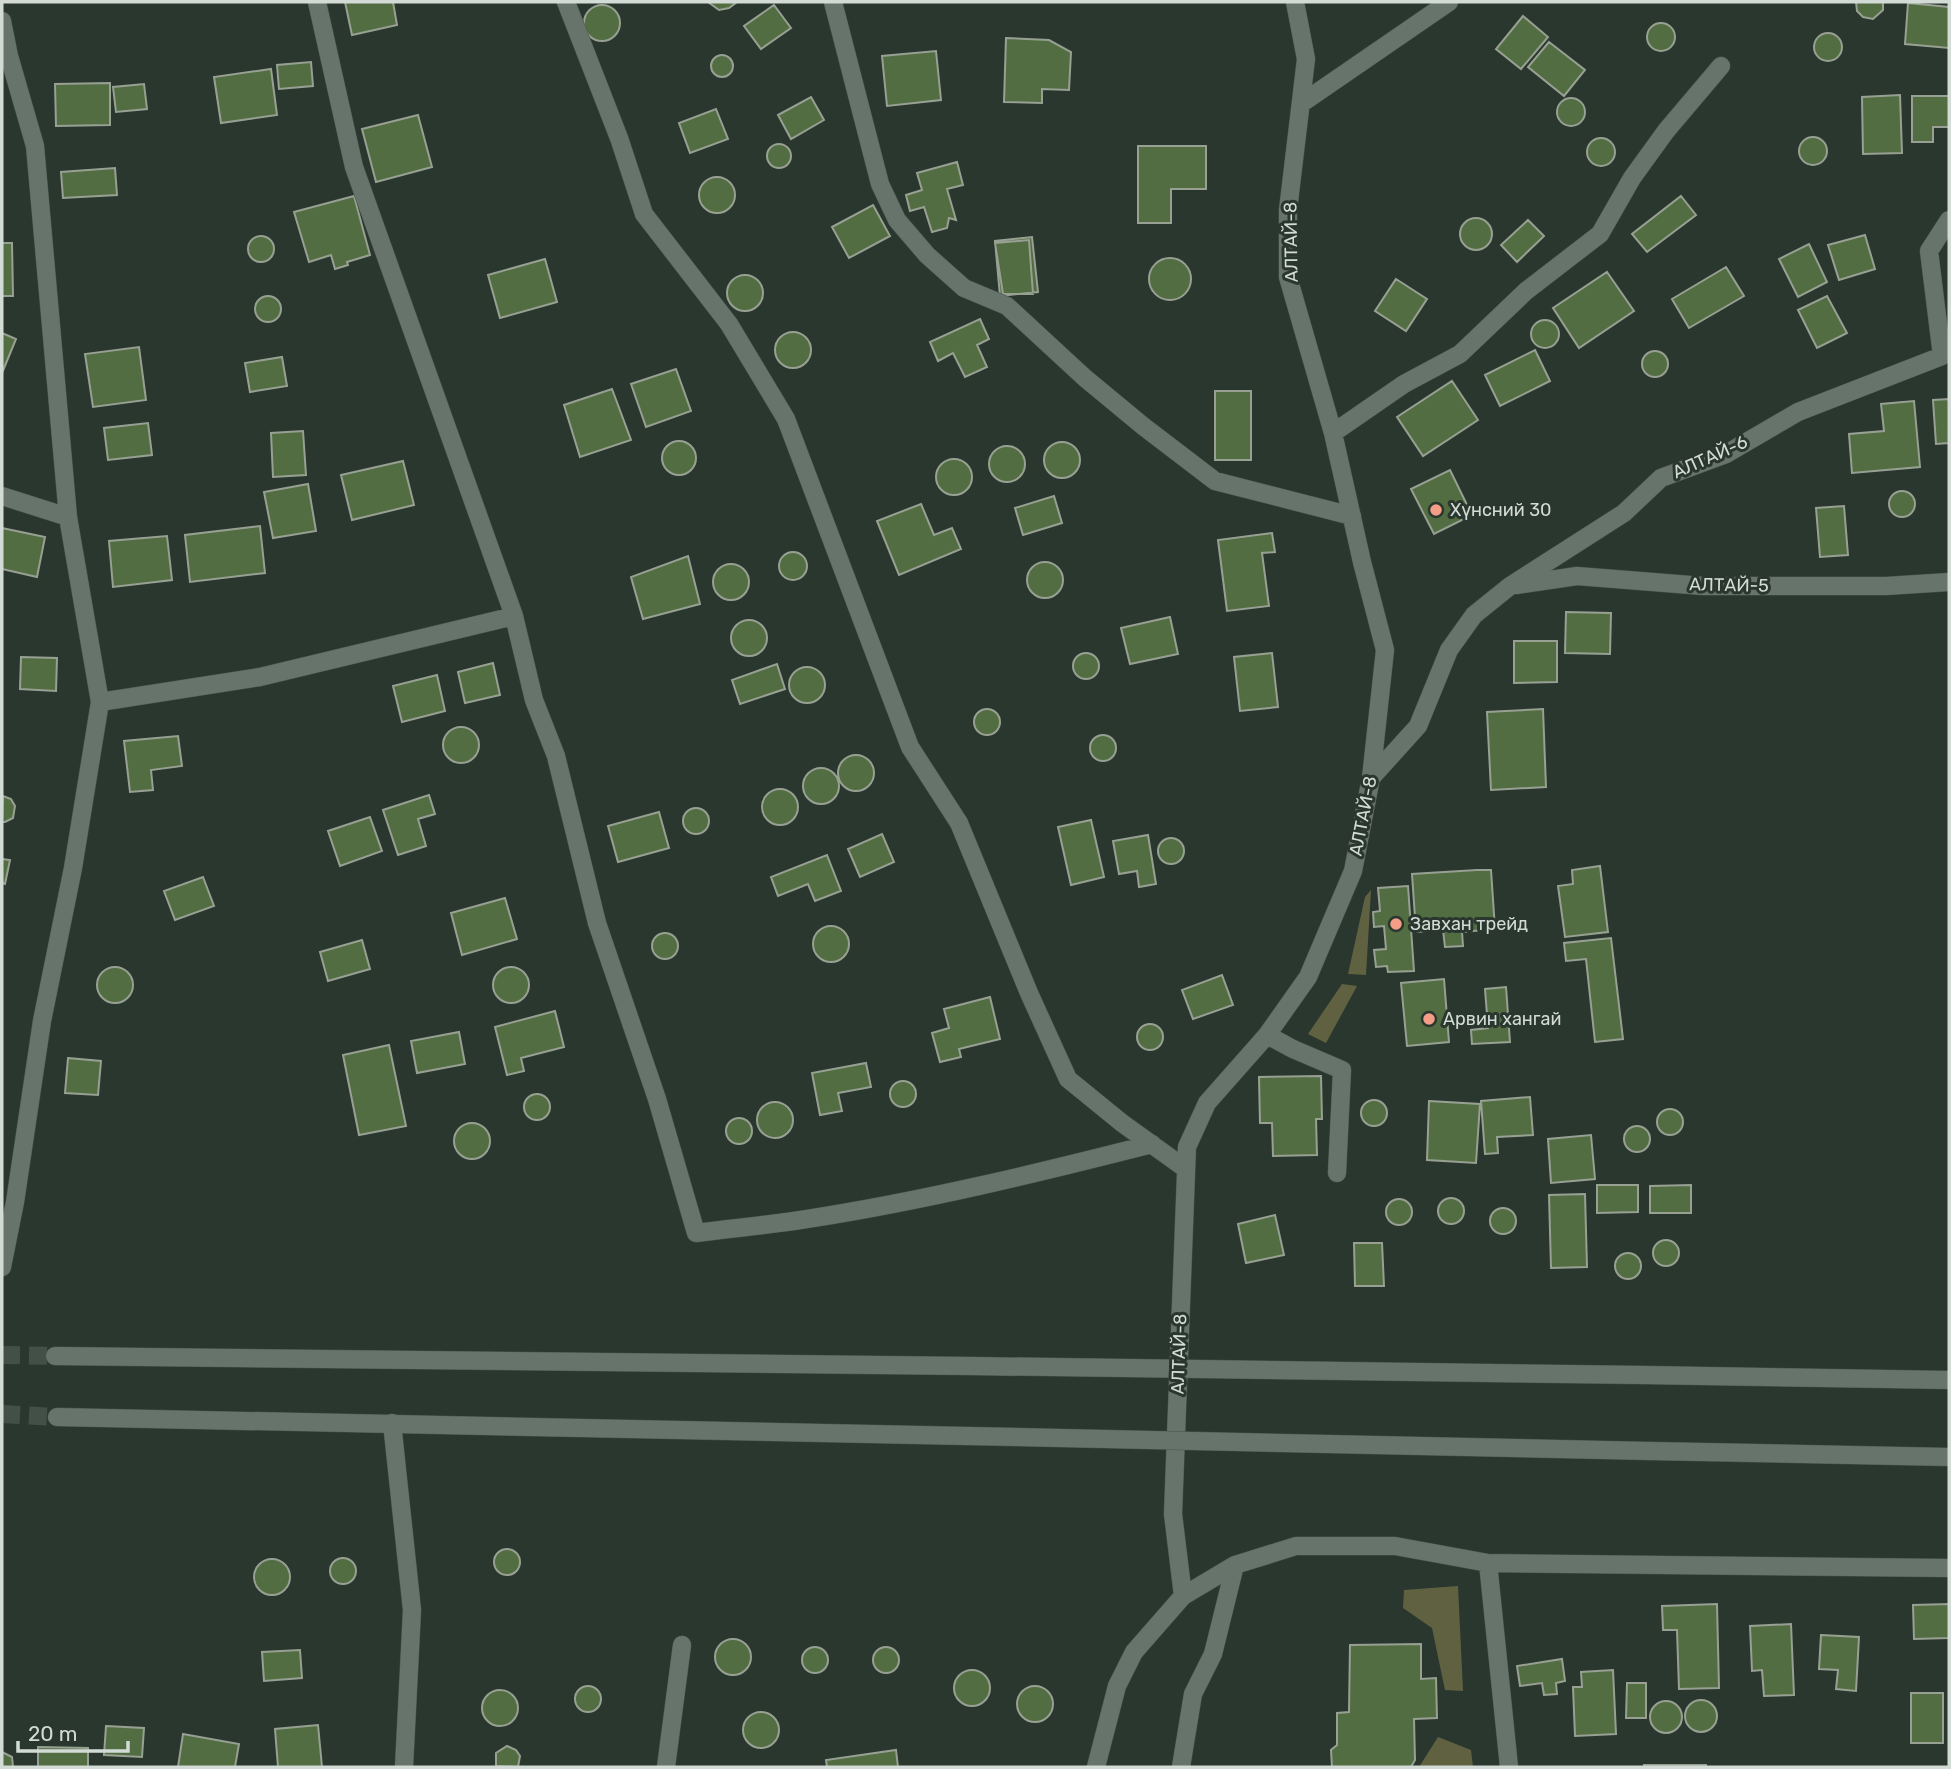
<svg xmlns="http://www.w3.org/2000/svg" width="1951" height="1769" font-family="Rubik,sans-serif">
<rect width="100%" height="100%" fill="#2a372f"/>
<!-- green -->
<path fill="#606140" d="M1371 890 1366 975 1348 974 1365 897Z
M1342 984 1357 986 1326 1043 1308 1034Z
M1458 1586 1463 1691 1445 1690 1432 1628 1403 1608 1404 1590Z
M1438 1737 1471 1750 1473 1767H1419Z"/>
<!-- building -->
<path fill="#536d43" stroke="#97a092" stroke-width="2" d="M345 2H393L397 25 352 35Z
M708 2H737L729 8 719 10Z
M1856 2H1883V10L1873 19 1863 17 1857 11Z
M1908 3 1949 7V48L1905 44Z
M774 5 791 28 761 49 744 26Z
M584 23a18 18 0 1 1 36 0a18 18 0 1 1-36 0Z
M1523 16 1548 37 1521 69 1496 49Z
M1647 37a14 14 0 1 1 28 0a14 14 0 1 1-28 0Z
M1814 47a14 14 0 1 1 28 0a14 14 0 1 1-28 0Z
M1006 38 1049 40 1071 52 1069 90 1042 89V103L1004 102Z
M1549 42 1585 70 1564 96 1528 67Z
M936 51 941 100 887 106 882 56Z
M711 66a11 11 0 1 1 22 0a11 11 0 1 1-22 0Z
M311 62 313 86 279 89 277 65Z
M271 69 277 115 221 123 214 77Z
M110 83V125L56 126 55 84Z
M144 84 147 109 116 112 113 87Z
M1900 95 1902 153 1863 154 1862 97Z
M1912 96H1949V127H1933V142H1912Z
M811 97 824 120 791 139 778 115Z
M1557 112a14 14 0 1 1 28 0a14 14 0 1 1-28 0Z
M716 109 728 139 690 153 679 123Z
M418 115 432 167 376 182 362 129Z
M1799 151a14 14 0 1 1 28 0a14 14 0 1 1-28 0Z
M1587 152a14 14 0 1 1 28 0a14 14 0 1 1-28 0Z
M767 156a12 12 0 1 1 24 0a12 12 0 1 1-24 0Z
M1138 146H1206V189H1171V223H1138Z
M957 162 963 185 947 189 956 220 949 218 947 228 932 232 924 207 910 211 906 195 922 190 917 173Z
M115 168 117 195 63 198 61 172Z
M699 195a18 18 0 1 1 36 0a18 18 0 1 1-36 0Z
M354 196 370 255 347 262 348 265 335 269 331 255 309 262 294 212Z
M1681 196 1696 215 1647 252 1632 234Z
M873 205 890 236 849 258 832 227Z
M1460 234a16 16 0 1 1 32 0a16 16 0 1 1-32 0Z
M1528 220 1544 236 1517 262 1501 245Z
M1865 235 1875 269 1839 280 1828 245Z
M248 249a13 13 0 1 1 26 0a13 13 0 1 1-26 0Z
M1032 237 1038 292 1000 296 995 241Z
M1029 240 1033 294H1003L995 243Z
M2 243H12L13 296H2Z
M1809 244 1827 282 1798 297 1779 259Z
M1149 279a21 21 0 1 1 42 0a21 21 0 1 1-42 0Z
M545 259 557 302 500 318 488 275Z
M1726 267 1744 296 1689 328 1672 299Z
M1607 272 1634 311 1579 348 1553 308Z
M727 293a18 18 0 1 1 36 0a18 18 0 1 1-36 0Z
M1396 279 1427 299 1406 331 1375 311Z
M1827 296 1847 333 1817 348 1798 310Z
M255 309a13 13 0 1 1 26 0a13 13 0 1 1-26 0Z
M980 319 989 339 977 345 987 367 965 377 953 353 938 361 930 342Z
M1531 334a14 14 0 1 1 28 0a14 14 0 1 1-28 0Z
M775 350a18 18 0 1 1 36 0a18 18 0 1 1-36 0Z
M2 333 16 339 2 373Z
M139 347 146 400 93 407 85 354Z
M1535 350 1550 381 1500 406 1485 375Z
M1642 364a13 13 0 1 1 26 0a13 13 0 1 1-26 0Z
M282 357 287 386 250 392 245 363Z
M676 369 691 411 646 427 631 384Z
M1452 381 1478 420 1423 456 1397 417Z
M612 389 631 440 580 457 564 405Z
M1215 391H1251V460H1215Z
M1949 399V443L1936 444 1933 400Z
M1914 401 1920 467 1852 473 1849 434 1884 431 1881 404Z
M148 423 152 455 108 460 104 428Z
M303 431 306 475 273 477 271 433Z
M662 458a17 17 0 1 1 34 0a17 17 0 1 1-34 0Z
M1044 460a18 18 0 1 1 36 0a18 18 0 1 1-36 0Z
M989 464a18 18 0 1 1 36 0a18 18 0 1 1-36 0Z
M936 477a18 18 0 1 1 36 0a18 18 0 1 1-36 0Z
M403 461 414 505 352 520 341 475Z
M1450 470 1472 515 1434 534 1411 489Z
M308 484 316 531 273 538 264 492Z
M1889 504a13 13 0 1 1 26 0a13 13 0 1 1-26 0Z
M1054 496 1062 523 1023 535 1015 508Z
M921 504 934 535 952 528 961 549 899 575 877 521Z
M1844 506 1848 555 1820 557 1816 508Z
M260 526 265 573 190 582 185 535Z
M2 528 45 537 37 577 2 569Z
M1272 533 1275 552 1262 553 1269 606 1227 611 1218 540Z
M167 536 172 580 113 587 109 541Z
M779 566a14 14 0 1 1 28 0a14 14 0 1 1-28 0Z
M688 556 700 604 643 619 631 577Z
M1027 580a18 18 0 1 1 36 0a18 18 0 1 1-36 0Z
M713 582a18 18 0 1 1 36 0a18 18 0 1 1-36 0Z
M1566 612 1611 613 1610 654 1565 653Z
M1170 617 1178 654 1130 664 1121 628Z
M731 638a18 18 0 1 1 36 0a18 18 0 1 1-36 0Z
M1514 641H1557V682L1514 683Z
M1272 653 1278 707 1240 711 1234 657Z
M1073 666a13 13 0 1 1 26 0a13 13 0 1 1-26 0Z
M21 657 57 658 56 691 20 689Z
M493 663 500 695 465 703 458 672Z
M777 664 785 689 740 704 732 680Z
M789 685a18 18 0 1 1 36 0a18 18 0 1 1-36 0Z
M437 675 445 711 402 722 393 686Z
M1543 709 1546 787 1491 790 1487 712Z
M974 722a13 13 0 1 1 26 0a13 13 0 1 1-26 0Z
M443 745a18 18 0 1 1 36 0a18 18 0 1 1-36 0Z
M1090 748a13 13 0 1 1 26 0a13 13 0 1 1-26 0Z
M178 736 182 766 151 770 153 790 130 792 124 741Z
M838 773a18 18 0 1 1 36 0a18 18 0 1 1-36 0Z
M803 786a18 18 0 1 1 36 0a18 18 0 1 1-36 0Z
M762 807a18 18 0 1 1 36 0a18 18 0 1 1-36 0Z
M429 795 435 814 418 819 426 846 398 855 383 810Z
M3 796 11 799 15 806 13 818 5 822H2Z
M683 821a13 13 0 1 1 26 0a13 13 0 1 1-26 0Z
M659 812 669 848 618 862 608 826Z
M370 817 382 851 340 866 328 831Z
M1091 820 1104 877 1071 885 1058 827Z
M882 834 894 862 860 877 848 849Z
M1148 835 1156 884 1139 887 1137 871 1119 874 1113 841Z
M1158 851a13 13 0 1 1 26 0a13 13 0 1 1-26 0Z
M827 855 841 891 815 901 808 884 778 896 771 877Z
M2 859 10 860 5 884 2 883Z
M1600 866 1608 932 1565 937 1558 886 1573 884 1572 870Z
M1477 870H1491L1495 929 1462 932 1463 946 1445 947 1443 930 1416 932 1412 874Z
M203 877 214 906 175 920 164 891Z
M1408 886 1414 971 1388 972 1387 966 1376 967 1374 950 1386 949 1384 926 1374 927 1373 912 1380 911 1378 888Z
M505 898 517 939 462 955 451 913Z
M813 944a18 18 0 1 1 36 0a18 18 0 1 1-36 0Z
M652 946a13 13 0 1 1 26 0a13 13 0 1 1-26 0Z
M1611 938 1623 1039 1595 1042 1586 959 1566 961 1564 943Z
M362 940 370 969 328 981 320 952Z
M493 985a18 18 0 1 1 36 0a18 18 0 1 1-36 0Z
M97 985a18 18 0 1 1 36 0a18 18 0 1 1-36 0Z
M1222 975 1233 1005 1193 1019 1182 990Z
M1444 979 1449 1042 1407 1046 1401 983Z
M1506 987 1510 1042 1472 1044 1471 1030 1488 1028 1485 989Z
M990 997 1000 1039 959 1049 961 1057 940 1062 932 1033 949 1028 944 1009Z
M555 1011 564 1047 521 1058 524 1071 507 1075 495 1027Z
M1137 1037a13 13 0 1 1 26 0a13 13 0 1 1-26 0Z
M459 1032 465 1064 417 1073 411 1041Z
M389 1045 406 1126 359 1135 343 1055Z
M68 1058 101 1061 98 1095 65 1093Z
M866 1063 871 1087 838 1093 842 1111 820 1115 812 1073Z
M1321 1076 1322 1119H1316L1317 1155 1273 1156 1272 1123H1260L1259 1077Z
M890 1094a13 13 0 1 1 26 0a13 13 0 1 1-26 0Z
M524 1107a13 13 0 1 1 26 0a13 13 0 1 1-26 0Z
M1530 1097 1533 1135 1497 1137 1498 1153 1485 1154 1481 1101Z
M1361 1113a13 13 0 1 1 26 0a13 13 0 1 1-26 0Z
M1429 1101 1480 1104 1476 1163 1427 1160Z
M757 1120a18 18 0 1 1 36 0a18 18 0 1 1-36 0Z
M1657 1122a13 13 0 1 1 26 0a13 13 0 1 1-26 0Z
M726 1131a13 13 0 1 1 26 0a13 13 0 1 1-26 0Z
M454 1141a18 18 0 1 1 36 0a18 18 0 1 1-36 0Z
M1624 1139a13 13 0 1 1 26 0a13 13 0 1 1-26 0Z
M1591 1135 1595 1179 1551 1183 1548 1139Z
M1597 1185H1638V1212L1597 1213Z
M1691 1185V1213H1650V1186Z
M1585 1194 1587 1267 1551 1268 1549 1195Z
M1438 1211a13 13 0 1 1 26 0a13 13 0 1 1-26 0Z
M1386 1212a13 13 0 1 1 26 0a13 13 0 1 1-26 0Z
M1490 1221a13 13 0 1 1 26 0a13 13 0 1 1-26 0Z
M1275 1215 1284 1255 1246 1263 1238 1224Z
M1653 1253a13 13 0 1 1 26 0a13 13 0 1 1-26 0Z
M1354 1243H1382L1384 1286H1355Z
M1615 1266a13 13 0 1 1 26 0a13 13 0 1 1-26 0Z
M494 1562a13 13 0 1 1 26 0a13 13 0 1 1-26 0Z
M330 1571a13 13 0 1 1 26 0a13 13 0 1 1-26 0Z
M254 1577a18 18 0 1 1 36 0a18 18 0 1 1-36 0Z
M1717 1604 1719 1688 1679 1689 1677 1630H1663L1662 1606Z
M1949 1604V1638L1914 1639 1913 1605Z
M1791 1624 1794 1695 1764 1696 1762 1670 1752 1671 1750 1626Z
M1821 1635 1859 1637 1856 1691 1836 1689 1838 1670 1819 1669Z
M715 1657a18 18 0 1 1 36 0a18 18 0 1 1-36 0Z
M1421 1644V1679L1436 1678 1437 1718 1414 1719 1415 1760 1411 1767H1332L1331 1750 1337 1745V1713L1349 1712 1350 1645Z
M873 1660a13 13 0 1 1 26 0a13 13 0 1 1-26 0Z
M802 1660a13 13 0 1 1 26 0a13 13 0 1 1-26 0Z
M300 1650 302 1678 264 1681 262 1652Z
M1562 1659 1565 1681 1556 1683 1557 1694 1544 1695 1542 1683 1520 1686 1517 1666Z
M1613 1670 1616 1734 1575 1736 1573 1687H1582L1581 1672Z
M954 1688a18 18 0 1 1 36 0a18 18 0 1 1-36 0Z
M1627 1683H1646V1718H1626Z
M575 1699a13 13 0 1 1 26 0a13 13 0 1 1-26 0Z
M1017 1704a18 18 0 1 1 36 0a18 18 0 1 1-36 0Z
M482 1708a18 18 0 1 1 36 0a18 18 0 1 1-36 0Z
M1911 1693H1943V1743H1911Z
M1685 1716a16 16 0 1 1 32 0a16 16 0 1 1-32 0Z
M1650 1717a16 16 0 1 1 32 0a16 16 0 1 1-32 0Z
M743 1730a18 18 0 1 1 36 0a18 18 0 1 1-36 0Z
M318 1725 322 1767H278L275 1729Z
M106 1726 144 1728 142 1757 104 1755Z
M183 1734 239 1744 235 1767H178Z
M507 1746 516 1750 520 1756 518 1767 496 1766V1753Z
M38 1747 88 1748V1767H38Z
M896 1750 898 1767H827L826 1760Z
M2 1752 12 1757 13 1767H2Z
M1644 1765H1706V1767H1644Z"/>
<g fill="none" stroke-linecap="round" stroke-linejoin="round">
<!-- secondary-tunnel -->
<path stroke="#435048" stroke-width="18" stroke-dasharray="18 9" stroke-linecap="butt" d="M2 1355 55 1356
M2 1414 57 1417"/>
<!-- street casing -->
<g stroke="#48544d" stroke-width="19">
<path id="street" d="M317 2 354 167 514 616 534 700 556 756 597 923 657 1099 696 1233C733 1228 771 1225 807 1219 923 1201 1038 1173 1152 1144
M566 2 619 138 644 214 729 324 786 419 910 747 959 823 1029 993 1068 1079 1122 1123 1186 1169
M833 2 880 184 897 220 927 255 964 288 1007 306 1085 378 1143 426 1215 481 1352 516
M2 21 9 56 35 146 68 517 100 702 73 868 42 1021 15 1202 2 1267
M1302 103 1449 2
M1333 433 1404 384 1460 354 1526 291 1600 234 1632 178 1666 131 1721 66
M2 496 68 517
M1516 585 1577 576 1703 586H1886L1949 582
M100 702 260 677 514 616
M1371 778 1418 726 1449 650 1474 615 1510 586 1624 513 1661 478 1726 454 1798 412 1942 356 1929 251 1949 220
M1267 1035 1293 1049 1342 1070 1337 1173
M392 1423 412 1610 404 1767
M1488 1563 1509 1767
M1183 1596 1173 1514 1187 1147 1207 1103 1267 1035 1308 977 1353 871 1371 778 1385 650 1362 562 1333 433 1288 277V210L1306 59 1295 2
M666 1767 682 1645
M1096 1767 1117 1686 1134 1652 1183 1596 1235 1565 1296 1546H1395L1488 1563 1949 1568
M1181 1767 1193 1694 1213 1654 1235 1565"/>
</g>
<!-- secondary casing -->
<g stroke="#48544d" stroke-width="19">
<path id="secondary" d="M55 1356 971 1366
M1644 1375 1949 1380
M57 1417 967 1436
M1650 1451 1949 1457"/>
</g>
<!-- street -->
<use href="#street" stroke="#66746b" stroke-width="18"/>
<!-- secondary -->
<use href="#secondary" stroke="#66746b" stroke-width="18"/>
<!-- secondary-bridge casing -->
<g stroke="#48544d" stroke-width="19" stroke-linecap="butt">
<path id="secondary-bridge" d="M971 1366 1644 1375
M967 1436 1650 1451"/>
</g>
<!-- secondary-bridge -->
<use href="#secondary-bridge" stroke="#66746b" stroke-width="18"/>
</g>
<!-- markers -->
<g fill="#f49e88" stroke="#2a372f" stroke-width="2.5">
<circle cx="1436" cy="510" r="7"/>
<circle cx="1396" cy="924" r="7"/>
<circle cx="1429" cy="1019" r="7"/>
</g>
<g text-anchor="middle" stroke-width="6" stroke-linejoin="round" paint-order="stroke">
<!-- street labels -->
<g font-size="18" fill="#d3dbd6" stroke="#2a372f">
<text transform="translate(1291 242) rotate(-91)" y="6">АЛТАЙ-8</text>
<text transform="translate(1710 457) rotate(-24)" y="6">АЛТАЙ-6</text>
<text transform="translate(1729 585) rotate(1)" y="6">АЛТАЙ-5</text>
<text transform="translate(1363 816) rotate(-79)" y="6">АЛТАЙ-8</text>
<text transform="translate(1179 1354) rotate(-88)" y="6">АЛТАЙ-8</text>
</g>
<!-- poi labels -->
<g font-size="18" fill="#d3dbd6" stroke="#2a372f" text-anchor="start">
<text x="1450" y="516">Хүнсний 30</text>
<text x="1410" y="930">Завхан трейд</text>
<text x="1443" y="1025">Арвин хангай</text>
</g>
</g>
<!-- border -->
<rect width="1951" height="1769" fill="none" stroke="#d3dbd6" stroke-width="7"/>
<!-- scale -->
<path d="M18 1741v10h110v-10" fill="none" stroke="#d3dbd6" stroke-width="3.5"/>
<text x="28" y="1741" font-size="21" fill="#d3dbd6" stroke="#2a372f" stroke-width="5" paint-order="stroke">20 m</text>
</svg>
